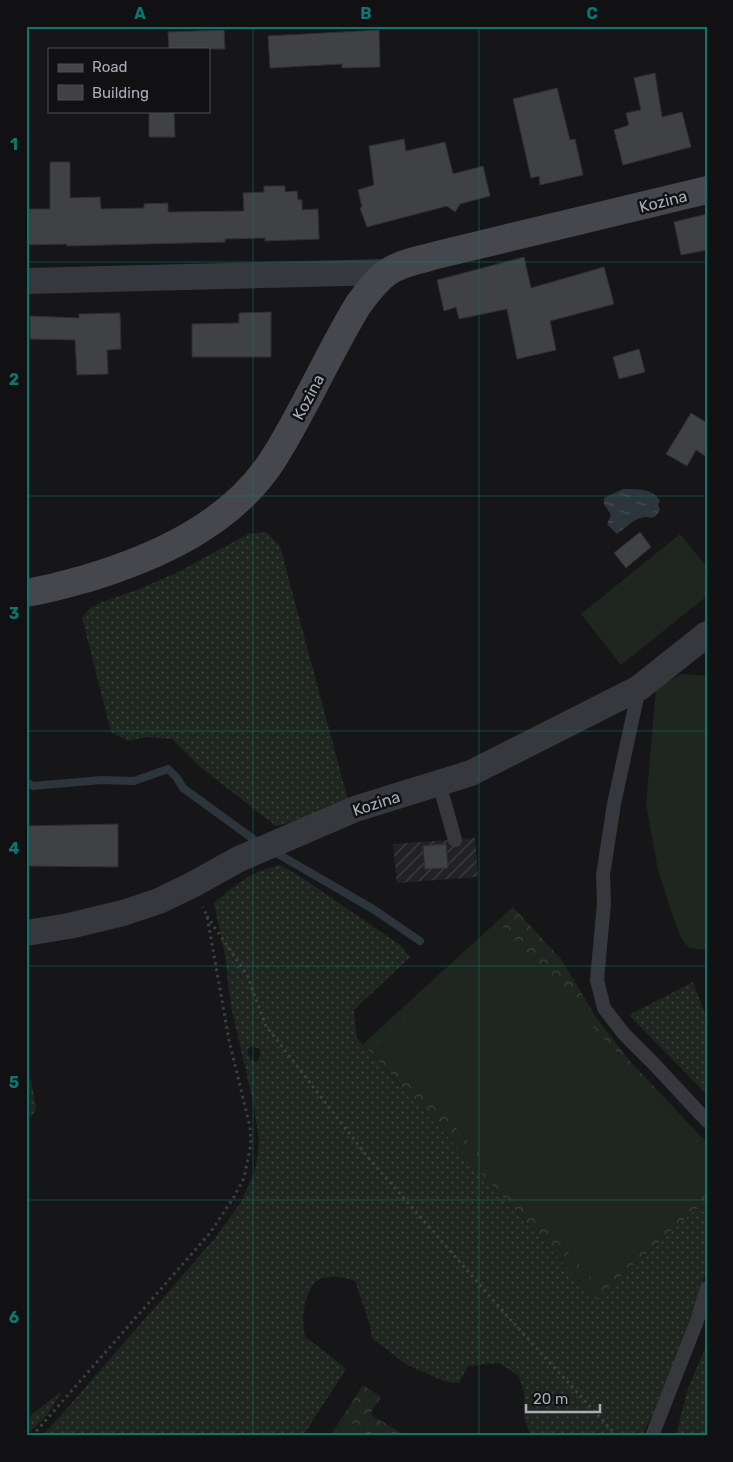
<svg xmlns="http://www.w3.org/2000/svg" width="733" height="1462" font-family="Rubik,sans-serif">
<defs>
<pattern id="industrial-furrows" width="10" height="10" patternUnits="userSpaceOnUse" patternTransform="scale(1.25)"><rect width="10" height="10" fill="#222225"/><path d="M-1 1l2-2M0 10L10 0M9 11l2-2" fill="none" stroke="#3f3f43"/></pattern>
<pattern id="grass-dots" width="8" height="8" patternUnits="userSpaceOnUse" patternTransform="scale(1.25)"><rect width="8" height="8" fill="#1e261f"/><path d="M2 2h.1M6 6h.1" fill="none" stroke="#3c433d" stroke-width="1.8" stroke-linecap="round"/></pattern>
<pattern id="forest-crowns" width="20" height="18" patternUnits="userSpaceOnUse" patternTransform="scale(1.25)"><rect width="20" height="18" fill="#1e261f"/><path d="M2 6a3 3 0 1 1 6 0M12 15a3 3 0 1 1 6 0" fill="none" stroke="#3c433d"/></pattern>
<pattern id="water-ripples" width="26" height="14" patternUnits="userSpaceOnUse" patternTransform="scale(1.25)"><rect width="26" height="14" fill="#2c353c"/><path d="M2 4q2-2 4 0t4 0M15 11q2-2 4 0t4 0" fill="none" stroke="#485056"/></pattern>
</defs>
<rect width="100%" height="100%" fill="#161618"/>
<!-- industrial -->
<path fill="url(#industrial-furrows)" d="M475 838 478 877 397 883 393 844Z"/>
<!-- grass -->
<path fill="url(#grass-dots)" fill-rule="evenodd" d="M266 532 280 546 348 800 290 823 276 826 200 767 172 739 148 737 128 741 111 732 82 618 90 608 102 602 137 590 182 570 248 534Z
M280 865 298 875 400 945 410 957 354 1010 357 1038 596 1299 707 1199V1268L670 1379 642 1436H531L524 1418V1392L518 1375 499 1363 468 1366 459 1383 444 1381 407 1365 372 1338 370 1325 355 1281C344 1277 327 1274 317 1281 310 1285 305 1301 304 1309 302 1317 304 1328 305 1337L327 1353 346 1369 303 1436H42L63 1413 215 1238 241 1202 254 1174 258 1154 259 1140 254 1106 231 1007 225 955 214 903C237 883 250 872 280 865ZM251 1046 260 1049V1056L256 1062 250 1059 247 1050Z
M693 982 707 1019V1095L629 1015Z
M26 1056 36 1105C36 1113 33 1115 26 1119Z
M707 1344V1436H676L687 1391Z
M62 1391 48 1414 26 1436V1419Z"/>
<!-- forest -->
<path fill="url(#forest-crowns)" d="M513 907 561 959 596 1017 628 1059 707 1143V1199L596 1299 363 1044Z
M363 1385 381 1397 370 1414 406 1436H330Z"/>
<!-- garden -->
<path fill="#1e261f" d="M680 534 707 567V596L621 665 581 614Z
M682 674 707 676V950L689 948 682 939 674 920 658 870 646 805 656 688Z
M503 927 707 1153V1190L600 1287 377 1041Z
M344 1418 372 1436H333Z"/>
<!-- water -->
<path fill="url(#water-ripples)" d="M623 489C636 489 653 488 660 501L658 505 660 510 656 516 651 518C639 513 627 527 617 534L607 524 611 515 604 504V498Z"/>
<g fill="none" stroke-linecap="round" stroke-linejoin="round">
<!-- stream -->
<path stroke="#2c353c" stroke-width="8" d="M26 782 33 786 101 780 134 781 168 769 177 778 183 788 256 841
M273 851 373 909 420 941"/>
</g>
<!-- building -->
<path fill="#404145" stroke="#303034" d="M224 30 225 49H169L168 32Z
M379 30 380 67 342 68V64L270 68 268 36Z
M655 73 662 117 682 112 691 147 623 165 614 130 629 125 626 113 641 110 634 78Z
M557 88 570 140 575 139 583 175 540 185 539 176 531 178 513 99Z
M174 112 175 137H149V113Z
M404 139 406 151 445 142 453 174 483 166 490 196 460 204 455 212 447 206 367 227 360 208 362 207 358 190 374 185 369 146Z
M50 162H70V198L100 197 101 209 144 208V204L168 203V212L244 211 243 193 264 192V186H285V192L297 191 298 200H302V210L318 209 319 239 265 241V238L225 239V242L67 246V244L26 245V209H50Z
M707 214V250L681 255 674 222Z
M524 257 531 288 604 267 614 304 550 321 556 350 517 359 507 309 459 319 456 307 444 311 437 280Z
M271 312V357H192V324L239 323V313Z
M120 313 121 349 107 350 108 374 77 375 75 340 30 339V316L79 318V314Z
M639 349 645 372 619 379 613 357Z
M691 413 707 423V457L696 450 687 466 666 454Z
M640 532 651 547 626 568 614 553Z
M118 824V867L27 866 26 826Z
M446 844 448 868 425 869 423 846Z"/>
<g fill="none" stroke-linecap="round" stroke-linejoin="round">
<!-- path -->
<path stroke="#3d3f44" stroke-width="3" stroke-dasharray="2.5 4" stroke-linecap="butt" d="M207 916 247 975 266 1026 366 1155 509 1318 617 1436
M32 1436 210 1233 234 1197 244 1178 251 1144 250 1127 229 1040 207 916 203 907"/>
<!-- lane -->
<path stroke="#37383d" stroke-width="14" d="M639 688 614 804 603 875 604 903 597 980 604 1008 624 1034 654 1064 707 1121
M439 783 455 840
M652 1436 697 1321 707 1288"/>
<!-- street -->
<path stroke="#37383d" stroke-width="26" d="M26 281 388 272
M26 933 69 926 123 913 159 901 192 885 239 859 355 809 471 773 639 688 707 634"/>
<!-- secondary -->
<path stroke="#45474d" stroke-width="28" d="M26 593C46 590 66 584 85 579 155 558 230 525 272 461 304 411 327 356 358 305 367 293 376 280 388 272 402 262 421 260 437 255L707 190"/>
</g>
<!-- grid -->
<path fill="none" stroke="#0f766e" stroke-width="1" stroke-opacity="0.55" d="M253 26V1436M479 26V1436M26 262H707M26 496H707M26 731H707M26 966H707M26 1200H707"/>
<g text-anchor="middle" stroke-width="5" stroke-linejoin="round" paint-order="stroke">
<!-- street labels -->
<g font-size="16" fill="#a8adb8" stroke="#111113">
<text transform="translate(663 201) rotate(-14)" y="6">Kozina</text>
<text transform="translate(308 397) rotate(-62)" y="6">Kozina</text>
<text transform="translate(376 803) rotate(-18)" y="6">Kozina</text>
</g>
</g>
<!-- border -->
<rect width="733" height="1462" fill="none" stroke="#111113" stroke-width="55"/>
<!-- legend -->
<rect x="48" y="48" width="162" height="65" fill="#111113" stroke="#4d4f55"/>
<rect x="58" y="64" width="25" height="8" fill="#45474d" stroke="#4d4f55"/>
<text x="92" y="72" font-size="15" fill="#a8adb8">Road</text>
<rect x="58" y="85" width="25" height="15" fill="#404145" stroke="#4d4f55"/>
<text x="92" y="98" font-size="15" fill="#a8adb8">Building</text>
<!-- scale -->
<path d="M526 1404v8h74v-8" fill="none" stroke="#a8adb8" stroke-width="2.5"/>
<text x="533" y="1404" font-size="15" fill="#a8adb8" stroke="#111113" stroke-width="4" paint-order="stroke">20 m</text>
<rect x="28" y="28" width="678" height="1406" fill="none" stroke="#0f766e" stroke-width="2"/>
<g font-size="16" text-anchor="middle" font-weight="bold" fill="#0f766e">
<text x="140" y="19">A</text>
<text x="366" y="19">B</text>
<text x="592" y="19">C</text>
<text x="14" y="150">1</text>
<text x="14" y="385">2</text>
<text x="14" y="619">3</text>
<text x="14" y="854">4</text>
<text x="14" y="1088">5</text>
<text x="14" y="1323">6</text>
</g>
</svg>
